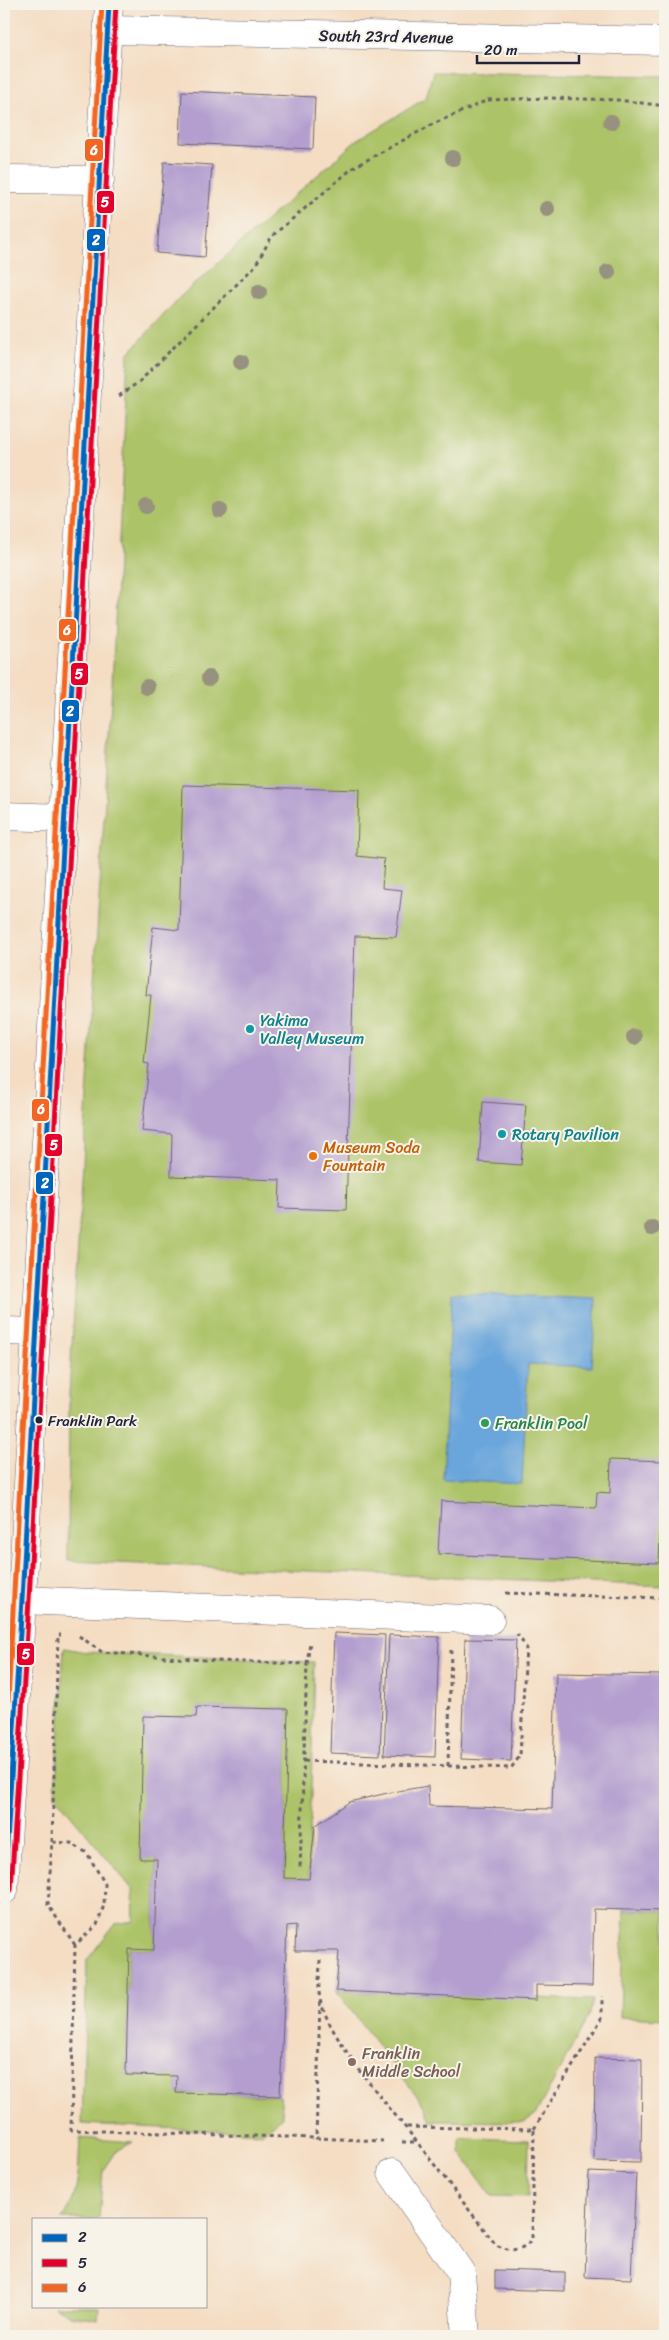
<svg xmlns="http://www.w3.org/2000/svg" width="669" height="2340" font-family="Sriracha,sans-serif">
<rect width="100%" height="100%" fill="#f7f3e8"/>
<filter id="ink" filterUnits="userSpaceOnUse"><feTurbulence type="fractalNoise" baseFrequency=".02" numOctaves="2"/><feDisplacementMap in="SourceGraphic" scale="10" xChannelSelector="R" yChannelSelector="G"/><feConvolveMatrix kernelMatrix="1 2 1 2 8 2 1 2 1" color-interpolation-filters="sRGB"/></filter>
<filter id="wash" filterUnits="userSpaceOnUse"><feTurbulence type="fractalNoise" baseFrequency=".0096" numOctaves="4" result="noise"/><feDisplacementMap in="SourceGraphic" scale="20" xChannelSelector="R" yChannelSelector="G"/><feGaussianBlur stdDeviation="1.12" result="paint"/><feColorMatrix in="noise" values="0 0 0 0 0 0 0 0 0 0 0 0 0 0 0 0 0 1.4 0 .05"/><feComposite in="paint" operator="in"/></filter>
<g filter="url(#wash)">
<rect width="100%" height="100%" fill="#f4ddc3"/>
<!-- green -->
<path fill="#acc368" stroke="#677252" d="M433 72 665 76V1586L68 1561 69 1394 112 685 128 354 180 297 356 141 426 98Z
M64 1648 86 1652 314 1662 309 1879 284 1878 288 1709 197 1707 196 1717 143 1716 157 1859 154 1950 129 1949 126 2075 177 2076V2093L280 2096 283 2117 261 2133 82 2124 87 1960 115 1924 134 1921 133 1890 55 1796Z
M624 1910 665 1911V2019L620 2017Z
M336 1991 593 2000 590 2014 535 2115 524 2122 431 2121 425 2106Z
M80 2138 133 2142 115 2152 103 2170 99 2219H62C81 2195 78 2167 80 2138Z
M460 2138 529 2140 528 2197 492 2196 460 2152Z
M54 2306H99L98 2320 70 2315Z"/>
<!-- water -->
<path fill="#6ba6dc" stroke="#46648c" d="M452 1293 596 1299 592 1367 528 1364 522 1484 443 1480Z"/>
<g id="blocks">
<!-- building -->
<path fill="#b39ecf" d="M182 91 315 97 313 149 180 143Z
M164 162 212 165 205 257 157 253Z
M183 785 359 790 357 856 384 859 382 888 402 890 396 937 355 936 346 1210 279 1208 280 1180 171 1176 172 1134 142 1131 149 1064 144 1063 151 995H146L153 927 179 930Z
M483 1102 526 1105 521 1165 479 1162Z
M611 1459 663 1461 659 1563 438 1554 441 1501 596 1508 597 1492 610 1493Z
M334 1633 385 1635 380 1755 330 1753Z
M389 1635 439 1637 435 1757 384 1755Z
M465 1639 516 1640 511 1761 461 1759Z
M556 1673 665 1675V1911L594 1909 592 1986 536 1985V2000L336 1991 339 1951H295L296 1925 287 1926 280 2096 176 2093 177 2076 126 2075 129 1949 154 1950 157 1859H140L143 1716 196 1717 197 1707 288 1709 284 1878 309 1879 315 1826 349 1802 392 1792 428 1786 429 1806 552 1809Z
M595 2058 642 2059 641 2162 594 2161Z
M589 2172 636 2174 631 2279 585 2277Z
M495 2270 565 2272V2291L495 2289Z"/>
</g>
</g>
<g filter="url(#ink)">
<use href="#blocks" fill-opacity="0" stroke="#6c636b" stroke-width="1"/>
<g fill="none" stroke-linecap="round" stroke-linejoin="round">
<!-- minor casing -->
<g stroke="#6c636b" stroke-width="29">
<path id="minor" d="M108 30 665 41
M4 179 100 180
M4 816 63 818
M4 1331 36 1332
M22 1600 490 1620
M392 2173 461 2273 466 2336"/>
</g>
<!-- major casing -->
<g stroke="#6c636b" stroke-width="29">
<path id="major" d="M4 1890 22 1600 63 818 109 4"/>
</g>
<!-- path -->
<path stroke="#6c636b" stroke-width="3" stroke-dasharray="4 4" stroke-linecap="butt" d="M119 396 140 381 255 266 272 236 354 167 435 123 488 100 550 98 617 100 665 106
M506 1593 665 1598
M79 1636 102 1652 217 1661 307 1664 300 1868
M307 1664 310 1642
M304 1761 511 1768 520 1756 526 1647 517 1634
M448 1766 451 1649
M52 1842 58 1635H61
M75 1945 48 1905 52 1842 71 1843 87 1853 105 1884 104 1905 97 1925 75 1945 71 2130 316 2138
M320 1960C320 1973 317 1991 321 2003 335 2047 388 2105 417 2142L496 2245C511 2252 521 2252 532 2239L534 2129 405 2127
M320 2002 316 2138 383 2141
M534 2129 602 2018V1996
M402 2142H417"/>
<!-- minor -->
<use href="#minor" stroke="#fff" stroke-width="28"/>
<!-- major -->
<use href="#major" stroke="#fff" stroke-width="28"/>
<!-- bus-1 casing -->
<g stroke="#f7f3e8" stroke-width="9">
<path id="bus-1" d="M4 1890 22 1600 109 4"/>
</g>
<!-- bus-2 casing -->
<g stroke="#f7f3e8" stroke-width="9">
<path id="bus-2" d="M11 1890 29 1600 116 4"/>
</g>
<!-- bus-3 casing -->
<g stroke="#f7f3e8" stroke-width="9">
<path id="bus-3" d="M4 1773 102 4"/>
</g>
<!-- bus-1 -->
<use href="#bus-1" stroke="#0065bd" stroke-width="5"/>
<!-- bus-2 -->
<use href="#bus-2" stroke="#e4002b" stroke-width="5"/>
<!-- bus-3 -->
<use href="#bus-3" stroke="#f26522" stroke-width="5"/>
</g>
<!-- trees -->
<g fill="#97917f">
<circle cx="611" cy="122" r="8"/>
<circle cx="453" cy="158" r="8"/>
<circle cx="547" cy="209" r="8"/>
<circle cx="608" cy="272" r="8"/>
<circle cx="259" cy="292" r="8"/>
<circle cx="241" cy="362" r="8"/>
<circle cx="146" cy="506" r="8"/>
<circle cx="220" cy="510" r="8"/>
<circle cx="209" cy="678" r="8"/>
<circle cx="147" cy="687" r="8"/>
<circle cx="634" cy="1037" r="8"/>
<circle cx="652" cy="1228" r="8"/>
</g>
</g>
<!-- markers -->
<g fill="#0f9aa8" stroke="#f7f3e8" stroke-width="2">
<circle cx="250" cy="1029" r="5"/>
<circle cx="502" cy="1134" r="5"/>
</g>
<circle fill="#e8710a" stroke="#f7f3e8" stroke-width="2" cx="313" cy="1156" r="5"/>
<circle fill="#22223b" stroke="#f7f3e8" stroke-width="2" cx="39" cy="1420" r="4.5"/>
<circle fill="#2e9e5b" stroke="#f7f3e8" stroke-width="2" cx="485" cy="1423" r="5"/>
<circle fill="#8d6e63" stroke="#f7f3e8" stroke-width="2" cx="352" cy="2062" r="5"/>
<g text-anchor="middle" stroke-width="4" stroke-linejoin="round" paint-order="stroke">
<!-- bus labels -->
<g font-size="15" fill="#22223b" stroke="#f7f3e8" text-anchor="start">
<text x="48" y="1426">Franklin Park</text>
</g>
<!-- street labels -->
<g font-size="16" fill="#22223b" stroke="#f7f3e8">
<text transform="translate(386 36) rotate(1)" y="6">South 23rd Avenue</text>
</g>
<!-- culture labels -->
<g font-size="16" fill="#0d838f" stroke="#f7f3e8" text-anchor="start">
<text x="260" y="1026">Yakima<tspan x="260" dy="18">Valley Museum</tspan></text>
<text x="512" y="1140">Rotary Pavilion</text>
</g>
<!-- food labels -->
<g font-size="16" fill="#c56008" stroke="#f7f3e8" text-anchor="start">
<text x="323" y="1153">Museum Soda<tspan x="323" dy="18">Fountain</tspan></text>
</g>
<!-- leisure labels -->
<g font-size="16" fill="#27864d" stroke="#f7f3e8" text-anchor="start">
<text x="495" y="1429">Franklin Pool</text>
</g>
<!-- education labels -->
<g font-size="16" fill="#785e54" stroke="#f7f3e8" text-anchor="start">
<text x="362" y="2059">Franklin<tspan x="362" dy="18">Middle School</tspan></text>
</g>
</g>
<g stroke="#f7f3e8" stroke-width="2">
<rect x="84" y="138" width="20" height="24" rx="5" fill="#f26522"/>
<rect x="96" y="190" width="19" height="24" rx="5" fill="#e4002b"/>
<rect x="86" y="228" width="20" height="24" rx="5" fill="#0065bd"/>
<rect x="58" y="618" width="19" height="24" rx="5" fill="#f26522"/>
<rect x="70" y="662" width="19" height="24" rx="5" fill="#e4002b"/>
<rect x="61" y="699" width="19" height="24" rx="5" fill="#0065bd"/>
<rect x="31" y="1098" width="19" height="24" rx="5" fill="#f26522"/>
<rect x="44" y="1133" width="19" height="24" rx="5" fill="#e4002b"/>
<rect x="35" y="1171" width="19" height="24" rx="5" fill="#0065bd"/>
<rect x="16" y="1642" width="19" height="24" rx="5" fill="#e4002b"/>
</g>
<g font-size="14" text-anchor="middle" font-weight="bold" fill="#fff">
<text x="94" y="155">6</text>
<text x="105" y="207">5</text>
<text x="96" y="245">2</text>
<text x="67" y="635">6</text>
<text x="79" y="679">5</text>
<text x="70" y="716">2</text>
<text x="41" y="1114">6</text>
<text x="54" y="1150">5</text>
<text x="45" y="1188">2</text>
<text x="26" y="1659">5</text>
</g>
<!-- margin -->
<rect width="669" height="2340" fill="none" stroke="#f7f3e8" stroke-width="20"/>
<!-- legend -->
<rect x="32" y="2218" width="175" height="90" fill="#f7f3e8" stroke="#a29fa3"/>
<rect x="42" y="2234" width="25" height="8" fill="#0065bd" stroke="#a29fa3"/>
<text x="78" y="2242" font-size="15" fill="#22223b">2</text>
<rect x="42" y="2259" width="25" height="8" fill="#e4002b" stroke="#a29fa3"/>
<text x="78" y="2268" font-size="15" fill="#22223b">5</text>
<rect x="42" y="2284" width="25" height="8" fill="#f26522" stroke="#a29fa3"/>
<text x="78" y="2292" font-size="15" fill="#22223b">6</text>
<!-- scale -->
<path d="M477 55v8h102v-8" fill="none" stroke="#22223b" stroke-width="2.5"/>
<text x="484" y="55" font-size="15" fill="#22223b" stroke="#f7f3e8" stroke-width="4" paint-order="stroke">20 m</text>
</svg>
